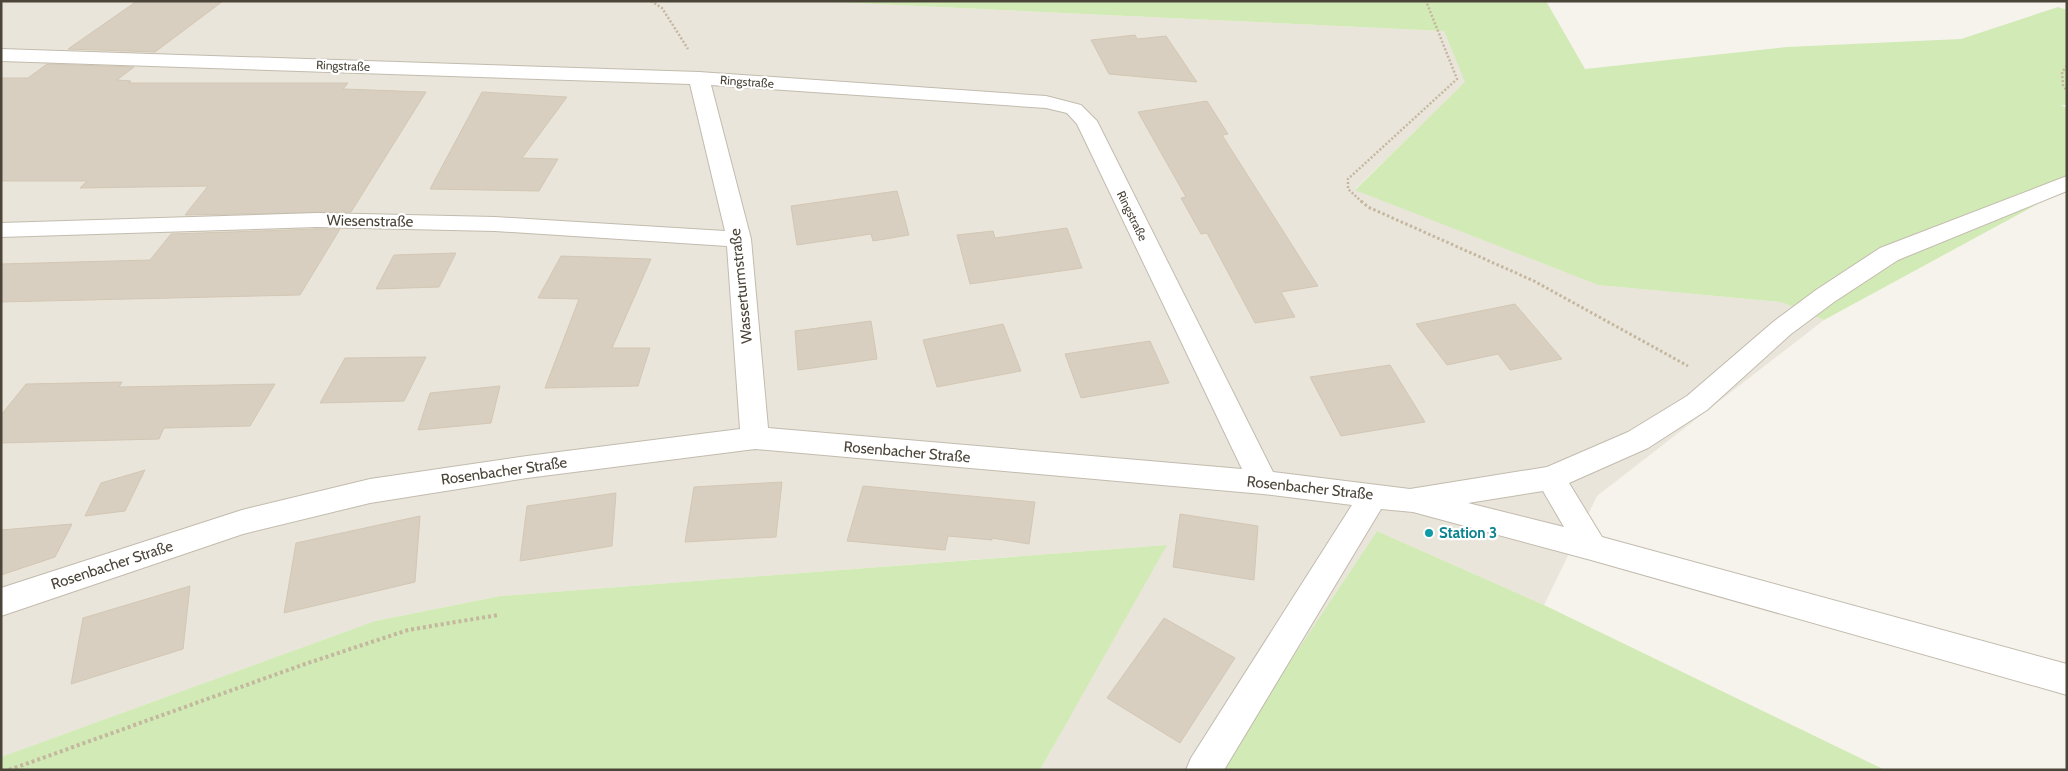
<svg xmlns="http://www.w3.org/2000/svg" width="2068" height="771" font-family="Cabin,sans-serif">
<rect width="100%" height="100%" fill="#f6f3ec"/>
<!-- residential -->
<path fill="#eae5da" d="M1 1H813L1444 31 1466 82 1355 189 1598 285 1781 302 1824 320 1597 496 1544 605 1377 531 1218 770H1040L1166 545 500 596 375 621 1 757Z"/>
<!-- green -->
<path fill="#d2eab5" d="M813 1H1546L1585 69 1787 47 1961 39 2058 7 2067 10V105H2061L2067 108V188L1824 320 1781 302 1598 285 1355 190 1465 82 1444 31Z
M1377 531 1544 605 1885 770H1218Z
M1167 545 1040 770H1V757L375 621 500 596Z"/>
<!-- building -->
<path fill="#d8cfc1" stroke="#d3c7b4" d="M137 1H223L155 52 68 49Z
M1135 35 1137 39 1166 36 1197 82 1109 74 1091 40Z
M47 64 134 67 117 80 131 81 128 83H348L343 89 426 92 351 212 185 215 208 186 80 188 87 181H1V78H28Z
M482 92 567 97 522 158 558 159 539 191 430 189Z
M1207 101 1228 134 1222 135 1318 286 1281 292 1295 317 1255 323 1207 233 1201 234 1181 198 1186 197 1138 112Z
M897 191 909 235 873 241 871 234 797 245 791 206Z
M1067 228 1082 268 970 284 957 235 993 231 995 238Z
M317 229H340L300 295 1 302V264L150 260 171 234Z
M456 253 439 287 376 289 394 255Z
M561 256 651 259 612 348H650L638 386 545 388 579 299 538 298Z
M1515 304 1562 359 1510 370 1498 354 1447 365 1416 324Z
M871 321 877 359 798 370 795 331Z
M1003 324 1021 371 937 387 923 340Z
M1150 341 1169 383 1081 398 1065 354Z
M426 357 404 401 320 403 345 358Z
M1390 365 1425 422 1341 436 1310 377Z
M122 382 119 387 275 384 250 426 164 428 159 439 1 443V415L26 384Z
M500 386 491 423 418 430 430 393Z
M145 470 125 511 85 516 101 483Z
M782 482 776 537 685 542 694 487Z
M863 486 1035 502 1029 544 992 538V540L948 536 945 550 847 541Z
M616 493 612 546 520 561 527 506Z
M1180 514 1258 526 1254 580 1173 567Z
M420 516 415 582 284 613 296 543Z
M72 524 55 557 1 575V530Z
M190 586 183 649 71 684 83 618Z
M1164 618 1235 658 1180 743 1107 698Z"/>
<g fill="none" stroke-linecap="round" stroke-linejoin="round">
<!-- minor casing -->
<g stroke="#c2bbae" stroke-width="2">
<path id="minor" d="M1 49 699 72 1046 96 1081 105 1097 121 1273 472 1410 489 1547 467 1628 432 1687 396 1773 322 1816 290 1880 248 2067 176V191L1898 260 1834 302 1791 334 1707 410 1648 448 1569 483 1602 537 2067 664V695L1591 560 1413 512 1381 509 1224 770H1186L1191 758 1352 505 1263 494 755 449 527 478 370 503 243 534 1 616V588L242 510 370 479 527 456 740 429 727 246 495 231 317 227 1 237V223L317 213 495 217 725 231 690 84 1 61ZM711 85 1046 108 1067 113 1077 124 1242 469 768 428 751 239ZM1543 491 1564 527 1468 503Z"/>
</g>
<!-- path-far2 -->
<path stroke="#c4b79f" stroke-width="2.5" stroke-dasharray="2 2" stroke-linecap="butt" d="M651 1 662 8 688 49
M2067 66 2062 72 2063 85 2067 91
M1362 202 1348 189V179L1457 79 1426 1"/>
<!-- path-far1 -->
<path stroke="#c4b79f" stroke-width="3" stroke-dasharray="2.5 2.5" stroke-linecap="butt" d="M1361 201 1368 207 1534 281 1688 366"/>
<!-- path -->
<path stroke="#c4b79f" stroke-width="4" stroke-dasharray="3 3" stroke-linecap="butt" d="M9 770 305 664 408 630 498 615"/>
<!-- minor -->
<use href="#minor" fill="#fff" fill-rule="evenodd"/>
</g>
<!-- markers -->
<circle fill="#0f9aa8" stroke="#fff" stroke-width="2" cx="1429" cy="533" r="5"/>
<g text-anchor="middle" stroke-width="4.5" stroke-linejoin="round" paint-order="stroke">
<!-- far-street labels -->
<g font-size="12" fill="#4b4439" stroke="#fff">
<text transform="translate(343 66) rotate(2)" y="4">Ringstraße</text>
<text transform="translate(747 82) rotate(4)" y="4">Ringstraße</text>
<text transform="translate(1132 216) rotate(64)" y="4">Ringstraße</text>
</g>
<!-- street labels -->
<g font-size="15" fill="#4b4439" stroke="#fff">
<text transform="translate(370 221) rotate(1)" y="5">Wiesenstraße</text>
<text transform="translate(741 286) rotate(-96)" y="5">Wasserturmstraße</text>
<text transform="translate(907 452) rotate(5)" y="5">Rosenbacher Straße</text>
<text transform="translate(504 471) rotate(-8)" y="5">Rosenbacher Straße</text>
<text transform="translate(1310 488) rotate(6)" y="5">Rosenbacher Straße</text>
<text transform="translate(112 565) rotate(-18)" y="5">Rosenbacher Straße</text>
</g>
<!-- culture labels -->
<g font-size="15" font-weight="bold" fill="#0d838f" stroke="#fff" text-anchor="start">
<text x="1439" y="538">Station 3</text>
</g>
</g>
<!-- border -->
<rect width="2068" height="771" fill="none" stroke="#4b4439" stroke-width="5"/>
</svg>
